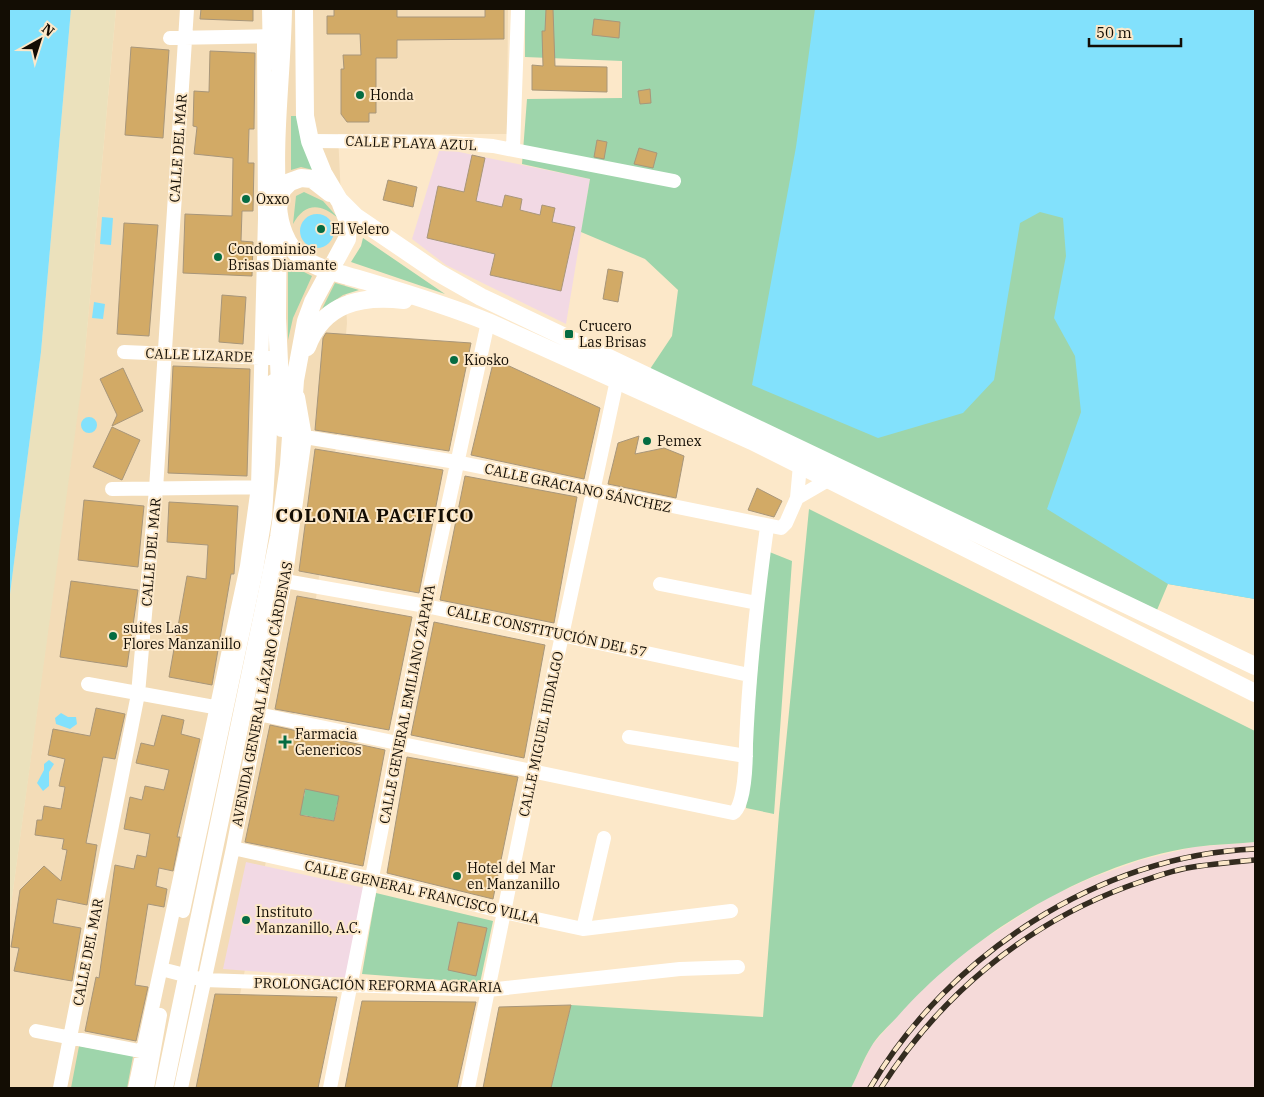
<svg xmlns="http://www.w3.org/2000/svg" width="1264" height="1097" font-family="'IBM Plex Serif',serif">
<rect width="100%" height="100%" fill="#fce8c9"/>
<!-- built -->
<path fill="#f3dcb7" d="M116 9H508L507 134H338L347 323 334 467 314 613 222 1088H9V920L85 351Z"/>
<!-- industrial -->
<path fill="#f5dad9" d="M1255 842V1088H851L871 1046 923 987 965 951 1049 897 1091 878 1141 860 1194 847Z"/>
<!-- education -->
<path fill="#f2d9e4" d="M440 148 590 179 566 324 446 265 412 239Z
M246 862 365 888 347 978 223 969Z"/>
<!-- green -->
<path fill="#9ed5ab" d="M525 9H1255V599L1168 584 1157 610 650 369 672 336 678 290 645 259 581 232 590 179 522 164 527 99 622 98V61L525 57Z
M291 116H297L313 170 301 167 291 170Z
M304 192 323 201 339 219C321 203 305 202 293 224L296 196Z
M363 238 445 294 351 262 361 246Z
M288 264 312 276 293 318 288 340Z
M335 283 359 290 343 295 322 309Z
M809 509 1255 731V842C1235 844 1215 844 1195 847 1088 862 968 936 898 1016 889 1026 877 1036 871 1047 863 1060 858 1075 851 1088H551L571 1005 763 1017 779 814Z
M767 551 792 561 774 814 746 808Z
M376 893 493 921 480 983 362 974Z
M79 1046 133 1056 127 1088H71Z"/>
<!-- forest -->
<path fill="#87c998" d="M307 780C322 795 325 795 345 788L337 804 334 821 303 815 301 819 293 795 304 797Z"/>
<!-- sand -->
<path fill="#ebe1bc" d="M71 9H116L83 375 9 920V602L41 352Z"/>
<!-- water -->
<path fill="#82e1fc" d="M9 9H71L41 352 9 602Z
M815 9H1255V599L1168 584 1047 509 1081 412 1075 356 1054 318 1066 256 1063 218 1040 212 1020 223 994 380 963 413 878 438 752 385 796 147Z
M300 231a17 17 0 1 1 34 0a17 17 0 1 1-34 0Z
M102 217 113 218 111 245 100 244Z
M94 302 105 304 103 319 92 318Z
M81 425a8 8 0 1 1 16 0a8 8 0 1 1-16 0Z
M61 713 68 717H76L77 724 70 729 56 724 55 718Z
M49 760 54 764 49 772V786L43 791 37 783 44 770V764Z"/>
<!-- building -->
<path fill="#d2aa66" stroke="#a8967a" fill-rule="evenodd" d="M201 9H253V21L200 19Z
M334 9H397V17H485V9H504V39L397 40V58H376V113H369V122H347L341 114V69H344L343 55H361L360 34H327V16H334Z
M546 9H553L555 66 607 67V92L532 90V65L543 66 542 31H545Z
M594 19 620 22 619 38 592 35Z
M131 47 169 50 163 138 125 135Z
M210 51 255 53 254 129H249L248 163H254L253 211H242L241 241 253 242 252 276 183 273 185 214 232 216 233 158 194 154 197 127 193 126 194 91 209 92Z
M650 89 651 103 640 104 638 91Z
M597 140 607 142 604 159 594 157Z
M639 148 657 153 653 168 634 164Z
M472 155 485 158 476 201 502 207 505 195 522 199 520 210 540 215 542 205 555 208 552 222 575 227 561 291 490 275 495 254 427 238 438 186 464 192Z
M388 180 417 187 413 207 383 200Z
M124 223 158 225 149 336 117 334Z
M608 269 623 272 618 302 603 299Z
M222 295 246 297 243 344 219 342Z
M326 333 471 343 449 451 315 430 323 338Z
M494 359 600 408 584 479 471 455Z
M173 366 250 369 247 476 168 473Z
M123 368 143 411 112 426 117 415 100 379Z
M112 427 140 440 122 480 93 467Z
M639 436 635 454 664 448 684 456 676 498 608 484 618 443Z
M315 449 443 470 419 593 299 571Z
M465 476 577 497 554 623 440 600Z
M757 488 782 501 774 517 748 510Z
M84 500 144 506 138 567 78 560Z
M169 502 238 506 234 574H231L212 685 169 677 187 576 206 579 208 545 167 542Z
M71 581 138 590 127 667 60 657Z
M297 596 412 617 389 730 275 709Z
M434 622 545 645 524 758 411 735Z
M96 708 125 714 115 759 103 757 86 843 97 845 87 905 57 899 53 923 81 928 72 981 14 971 19 948 11 947 20 890 44 866 61 881 67 850 62 849 64 839 35 835 37 820H42L44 806 61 809 65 787 59 786 65 759 48 755 53 729 90 736Z
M162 715 184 720 181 734 200 739 177 837H180L173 871 159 868 156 886 167 889 164 907 148 904 135 985 148 987 136 1041 85 1031 96 977 99 978 115 865 134 869 137 855 146 857 150 834 124 829 130 797 142 800 145 786 164 790 169 770 136 763 141 743 154 746Z
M270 725 385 750 363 866 245 842ZM305 789 339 796 334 821 300 815Z
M407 757 518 777 493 899 387 873Z
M458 922 487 928 476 976 448 970Z
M215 994 337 997 318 1088H196Z
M362 1001 476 1002 457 1088H345Z
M571 1005 551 1088H483L499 1007Z"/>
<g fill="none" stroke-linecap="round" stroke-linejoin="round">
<!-- minor -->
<path stroke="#fff" stroke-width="14" d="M170 38 276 36
M310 141 439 142 493 146 674 181
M513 149 518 9
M124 352 270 358
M305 437 456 462 781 528 786 523 797 498 828 480
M112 489 266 487
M797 498 800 465
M285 581 426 606 749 675
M660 584 757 603
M88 684 225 709
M258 714 733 813C745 807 746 758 746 744 749 671 757 600 767 527
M629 737 746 756
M233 848 373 879 504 912 583 929 731 911
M183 911 256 570 265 517 273 381
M583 929 604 838
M169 971 204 980 488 990 680 969 738 967
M36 1031 150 1053
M60 1088 138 694 156 489 187 9
M135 1088 247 566 258 487 265 218 264 44
M147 1088 160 1015
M181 1088 233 848 285 581 305 437 298 397
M330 1088 426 606 488 322
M468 1088 533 770 617 380"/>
<!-- major -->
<path stroke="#fff" stroke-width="18" d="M271 9 272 61
M283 9C282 74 272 141 278 206 279 224 286 246 301 257 320 271 347 275 369 282 409 294 449 306 488 322L752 441 1255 693
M304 9 305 116 310 141 323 173 339 200 356 217 437 272 481 297 1255 666
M307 347C323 303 361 295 404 300
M282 428 277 318 278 208 282 190 290 182 301 178 312 179 330 193
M164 1088 279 537 289 465 295 380 306 321 313 302 347 239 348 221 341 204"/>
<!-- rail casing -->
<g stroke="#342c20" stroke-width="5.5">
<path id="rail" d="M870 1088C948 955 1100 855 1255 849
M881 1088C939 997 1024 925 1126 887 1146 880 1166 872 1187 868 1210 864 1233 862 1255 860"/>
</g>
<!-- rail -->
<use href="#rail" stroke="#fce8c9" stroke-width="4" stroke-dasharray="11" stroke-linecap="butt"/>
</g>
<!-- markers -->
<g fill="#056c42" stroke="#fce8c9" stroke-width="2">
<circle cx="360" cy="95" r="5"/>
<circle cx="246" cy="199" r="5"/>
<circle cx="321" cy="229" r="5"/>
<circle cx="218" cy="257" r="5"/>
<rect x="564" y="329" width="10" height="10" rx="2.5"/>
<circle cx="454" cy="360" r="5"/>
<circle cx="647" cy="441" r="5"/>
<circle cx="113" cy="636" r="5"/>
<path d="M282.5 734.5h5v5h5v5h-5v5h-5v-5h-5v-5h5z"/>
<circle cx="457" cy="876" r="5"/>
<circle cx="246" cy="920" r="5"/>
</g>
<g text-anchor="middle" stroke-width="4" stroke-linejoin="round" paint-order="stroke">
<!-- poi labels -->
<g font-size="14" fill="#130d04" stroke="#fce8c9" text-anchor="start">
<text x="370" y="100">Honda</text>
<text x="256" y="204">Oxxo</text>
<text x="331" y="234">El Velero</text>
<text x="228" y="254">Condominios<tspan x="228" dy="16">Brisas Diamante</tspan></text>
<text x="579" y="331">Crucero<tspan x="579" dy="16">Las Brisas</tspan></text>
<text x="464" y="365">Kiosko</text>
<text x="657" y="446">Pemex</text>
<text x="123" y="633">suites Las<tspan x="123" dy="16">Flores Manzanillo</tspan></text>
<text x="295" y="739">Farmacia<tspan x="295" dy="16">Genericos</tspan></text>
<text x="467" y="873">Hotel del Mar<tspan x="467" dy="16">en Manzanillo</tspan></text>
<text x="256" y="917">Instituto<tspan x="256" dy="16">Manzanillo, A.C.</tspan></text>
</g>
<!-- street labels -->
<g font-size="14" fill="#130d04" stroke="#fce8c9">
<text transform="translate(411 143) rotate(2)" y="5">CALLE PLAYA AZUL</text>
<text transform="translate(178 148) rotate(-86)" y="5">CALLE DEL MAR</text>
<text transform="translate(199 355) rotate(2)" y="5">CALLE LIZARDE</text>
<text transform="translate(578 488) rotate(12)" y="5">CALLE GRACIANO SÁNCHEZ</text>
<text transform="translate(151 552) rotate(-85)" y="5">CALLE DEL MAR</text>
<text transform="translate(547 631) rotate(12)" y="5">CALLE CONSTITUCIÓN DEL 57</text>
<text transform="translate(262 694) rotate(-79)" y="5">AVENIDA GENERAL LÁZARO CÁRDENAS</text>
<text transform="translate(407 704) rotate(-79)" y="5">CALLE GENERAL EMILIANO ZAPATA</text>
<text transform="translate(541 734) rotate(-78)" y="5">CALLE MIGUEL HIDALGO</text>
<text transform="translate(422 892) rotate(13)" y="5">CALLE GENERAL FRANCISCO VILLA</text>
<text transform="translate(88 952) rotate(-79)" y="5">CALLE DEL MAR</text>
<text transform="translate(378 985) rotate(1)" y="5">PROLONGACIÓN REFORMA AGRARIA</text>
</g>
<!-- district labels -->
<g font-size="19" font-weight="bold" letter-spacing="1" fill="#130d04" stroke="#fce8c9">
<text x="375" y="522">COLONIA PACIFICO</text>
</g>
</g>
<!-- border -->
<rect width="1264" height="1097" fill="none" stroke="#130d04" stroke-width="20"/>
<!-- north arrow -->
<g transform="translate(40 40) rotate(39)" stroke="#fce8c9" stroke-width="4" paint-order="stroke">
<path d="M0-4L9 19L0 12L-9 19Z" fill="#130d04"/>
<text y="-8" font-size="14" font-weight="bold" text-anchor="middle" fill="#130d04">N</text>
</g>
<!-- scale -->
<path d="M1089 38v8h92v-8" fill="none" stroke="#130d04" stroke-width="2.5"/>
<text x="1096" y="38" font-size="15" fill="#130d04" stroke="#fce8c9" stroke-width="4" paint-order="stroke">50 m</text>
</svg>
